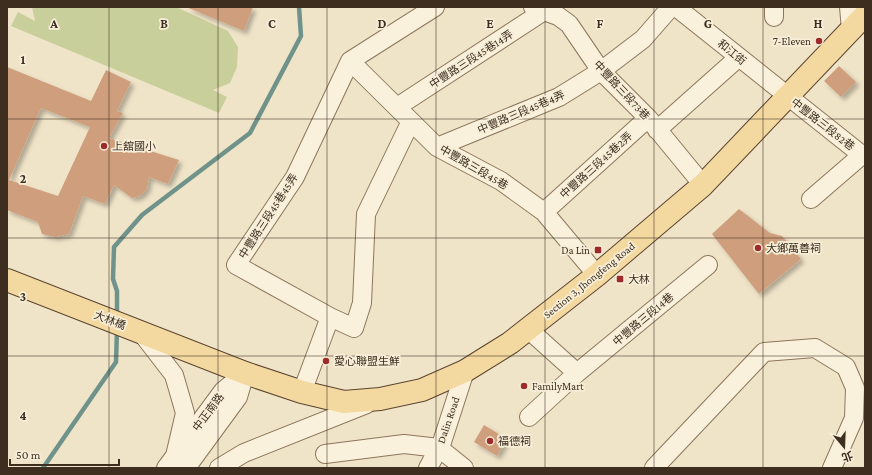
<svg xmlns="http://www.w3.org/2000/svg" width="872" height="475" font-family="'Crimson Pro','Noto Sans TC',serif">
<defs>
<filter id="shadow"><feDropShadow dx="3.5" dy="3.5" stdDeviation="2" flood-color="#0004"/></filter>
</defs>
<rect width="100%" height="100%" fill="#f0e4c8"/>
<!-- green -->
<path fill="#c9cf9b" d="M32 7H176L228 31 238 47 237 67 230 83 213 90 227 97 219 113 11 26 18 12 35 21Z"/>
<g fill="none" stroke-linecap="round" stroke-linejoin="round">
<!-- stream -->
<path stroke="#6f938a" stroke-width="4.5" d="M117 316V291L113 279 114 247 142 215 250 133 301 36 299 7
M43 468 116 362 117 329"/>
</g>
<!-- building -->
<path fill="#cf9f7d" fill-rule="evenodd" filter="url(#shadow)" d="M186 7H253L244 31Z
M839 66 856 82 841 97 824 81Z
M7 67 91 101 106 70 131 82 117 111 123 113 109 138 179 160 168 184 149 177 147 189 140 196 132 198 114 185 105 204 83 196 69 234 55 237 42 234 38 222 7 210ZM41 108 90 127 58 196 9 180Z
M739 209 770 233 782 236 801 259 759 294 712 234Z
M484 425 507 439 497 456 474 442Z"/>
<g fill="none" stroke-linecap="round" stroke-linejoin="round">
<!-- minor casing -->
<g stroke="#8d765c" stroke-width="20">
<path id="minor" d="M533 7 558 16 569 24 601 71 648 118 703 185
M676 7 862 155 811 199
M774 7V17
M849 7 851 30
M350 61 437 147 501 181 544 212 597 275
M350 61 435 7
M397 107 544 11
M657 130 739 57
M437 147 559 97 601 71 643 39 671 7
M544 212 648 118
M330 317 354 328 362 303 366 214 411 121
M528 329 577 373
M140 331 174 375 185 413 175 456
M302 392 330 317 236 265 295 177 350 61
M529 417 577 373 708 265
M325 454 404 444 439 448 464 468
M166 468 223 391 245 373
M186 468 238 397 245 373
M219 468 244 453 367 404
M428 468 442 442 465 371
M654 468 764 352 815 348 846 367 855 388 854 418 832 468"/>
</g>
<!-- major casing -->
<g stroke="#5b4430" stroke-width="24">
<path id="major" d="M7 280 245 373 302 392 344 402 380 399 422 390 465 371 510 343 597 275 703 185 865 15"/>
</g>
<!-- minor -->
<use href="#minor" stroke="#faf1dc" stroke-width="18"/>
<!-- major -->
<use href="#major" stroke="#f3d9a0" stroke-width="22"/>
</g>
<!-- grid -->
<path fill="none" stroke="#3d2e20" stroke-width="1" stroke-opacity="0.55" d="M109 7V468M218 7V468M327 7V468M436 7V468M545 7V468M654 7V468M763 7V468M7 119H865M7 238H865M7 356H865"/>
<!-- markers -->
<g fill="#9e2a2b" stroke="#f7eed8" stroke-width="1.5">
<circle cx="819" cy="41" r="4"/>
<circle cx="104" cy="146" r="4"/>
<circle cx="758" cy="248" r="4"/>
<rect x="594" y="246" width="8" height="8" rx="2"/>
<rect x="616" y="275" width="8" height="8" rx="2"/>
<circle cx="326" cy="361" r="4"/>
<circle cx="524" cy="386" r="4"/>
<circle cx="490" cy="441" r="4"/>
</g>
<g text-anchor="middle" stroke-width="3.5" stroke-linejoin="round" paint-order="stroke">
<!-- poi labels -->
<g font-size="11" fill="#3d2e20" stroke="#f7eed8" text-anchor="start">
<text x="811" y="45" text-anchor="end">7-Eleven</text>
<text x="112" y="150">上舘國小</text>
<text x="766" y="252">大鄉萬善祠</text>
<text x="590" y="254" text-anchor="end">Da Lin</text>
<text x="628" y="283">大林</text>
<text x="334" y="365">愛心聯盟生鮮</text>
<text x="532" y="390">FamilyMart</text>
<text x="498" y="445">福德祠</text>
</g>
<!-- street labels -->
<g font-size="11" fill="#3d2e20" stroke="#f7eed8">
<text transform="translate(732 52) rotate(39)" y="4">和江街</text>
<text transform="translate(471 59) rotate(-33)" y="4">中豐路三段45巷14弄</text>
<text transform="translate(622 90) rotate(47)" y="4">中豐路三段73巷</text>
<text transform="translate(521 112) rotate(-23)" y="4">中豐路三段45巷4弄</text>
<text transform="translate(823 124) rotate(38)" y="4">中豐路三段82巷</text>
<text transform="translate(596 165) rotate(-42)" y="4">中豐路三段45巷2弄</text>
<text transform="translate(474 167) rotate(30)" y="4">中豐路三段45巷</text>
<text transform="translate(268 216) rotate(-57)" y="4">中豐路三段45巷45弄</text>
<text transform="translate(589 280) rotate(-39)" y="4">Section 3, Jhongfeng Road</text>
<text transform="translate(643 319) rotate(-40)" y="4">中豐路三段14巷</text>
<text transform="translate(110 320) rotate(21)" y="4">大林橋</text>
<text transform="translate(208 412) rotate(-53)" y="4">中正南路</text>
<text transform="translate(448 420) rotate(-71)" y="4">Dalin Road</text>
</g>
</g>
<g font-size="13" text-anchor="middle" font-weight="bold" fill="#3d2e20" stroke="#f7eed8" stroke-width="3.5" stroke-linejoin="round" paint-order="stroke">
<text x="54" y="28">A</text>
<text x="164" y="28">B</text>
<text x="272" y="28">C</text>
<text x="382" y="28">D</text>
<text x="490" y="28">E</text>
<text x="600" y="28">F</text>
<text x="708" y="28">G</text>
<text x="818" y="28">H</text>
<text x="23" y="64">1</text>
<text x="23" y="183">2</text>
<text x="23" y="301">3</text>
<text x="23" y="420">4</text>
</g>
<!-- border -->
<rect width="872" height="475" fill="none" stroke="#3d2e20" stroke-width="16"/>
<!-- north arrow -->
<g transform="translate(844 447) rotate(161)" stroke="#f7eed8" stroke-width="3" paint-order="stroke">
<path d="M0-3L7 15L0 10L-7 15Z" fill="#3d2e20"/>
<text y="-6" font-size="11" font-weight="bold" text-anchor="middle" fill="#3d2e20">北</text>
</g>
<!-- scale -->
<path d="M10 459v6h109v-6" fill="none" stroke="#3d2e20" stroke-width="2"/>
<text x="16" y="459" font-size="12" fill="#3d2e20" stroke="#f7eed8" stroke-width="3" paint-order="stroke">50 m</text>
</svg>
